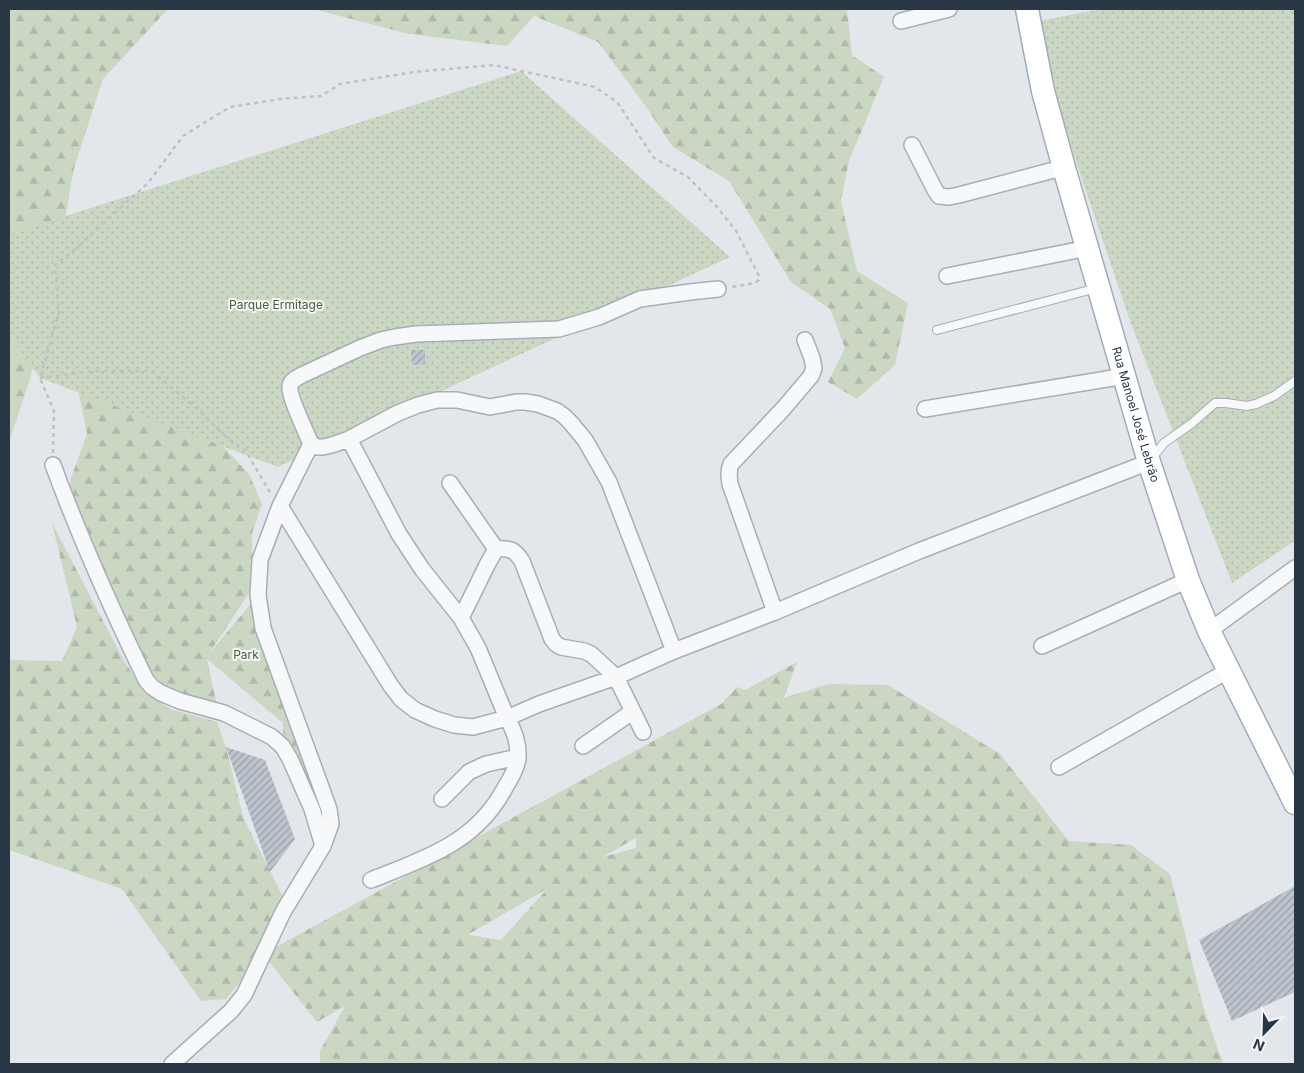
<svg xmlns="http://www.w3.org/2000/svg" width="1304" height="1073" font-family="Inter,sans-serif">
<defs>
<pattern id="forest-firs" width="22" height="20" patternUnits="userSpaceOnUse" patternTransform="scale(1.25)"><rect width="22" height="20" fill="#cad7c3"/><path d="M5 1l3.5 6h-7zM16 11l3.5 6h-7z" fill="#aeb9a9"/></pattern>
<pattern id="park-dots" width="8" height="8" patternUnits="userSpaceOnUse" patternTransform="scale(1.25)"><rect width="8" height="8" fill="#cad7c3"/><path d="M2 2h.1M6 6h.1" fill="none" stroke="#aeb9a9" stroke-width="1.8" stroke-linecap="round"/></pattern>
<pattern id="building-hatch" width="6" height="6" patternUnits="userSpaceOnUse" patternTransform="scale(1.25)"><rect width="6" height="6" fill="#bcc4cd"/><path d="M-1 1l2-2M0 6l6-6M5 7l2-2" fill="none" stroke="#99a0a8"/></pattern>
</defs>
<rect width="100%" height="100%" fill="#e3e7ec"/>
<!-- forest -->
<path fill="url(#forest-firs)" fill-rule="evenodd" d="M9 9H168L103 79 74 168 49 312 29 382 9 442Z
M313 9H847L852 55 884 77 849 161 841 201 857 271 908 303 895 365 857 399 828 382 845 348 830 309 791 282 729 181 673 147 647 108 598 42 534 16 507 46 409 34Z
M77 384 188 409 249 474 262 504 252 533 253 587 209 654 258 595 328 833 283 747V723L207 659 217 706 177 696 153 680 66 510 71 478 87 434Z
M52 523 121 655 140 687 170 709 217 722 226 747 243 817 284 899 260 958 226 999 201 1001 122 889 9 850V660L62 661 77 627Z
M797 662 784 698 828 684 888 685 1000 754 1069 841 1131 845 1170 874 1203 1006 1223 1064H320V1051L345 1006 317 1022 263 954 721 704 737 687 745 690ZM636 838V848L603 857ZM547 889 501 940 469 935V934Z"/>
<!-- park -->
<path fill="url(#park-dots)" d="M1101 9H1295V541L1232 583 1130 321 1029 23Z
M521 71 730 257 278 467 40 378 9 335V234Z"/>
<!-- building -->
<path fill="url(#building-hatch)" d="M411 350H425V364L412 365Z
M226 747 265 760 295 839 270 872Z
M1295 886V992L1232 1021 1199 940Z"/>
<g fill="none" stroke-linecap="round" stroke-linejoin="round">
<!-- lane casing -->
<g stroke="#a7aeb7" stroke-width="10">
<path id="lane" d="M937 330 1097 288
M1152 458 1164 443 1191 424 1215 403H1226L1247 406 1256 404 1274 396 1295 381"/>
</g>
<!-- street casing -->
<g stroke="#a7aeb7" stroke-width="18">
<path id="street" d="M901 21 949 9
M912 145 935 190 939 196 949 197 959 195 1050 171 1064 168
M947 276 1088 248
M925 409 1125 376
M349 439 399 534 422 569 461 618 478 648 507 718C514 730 519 744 518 758 517 768 511 778 506 786 493 811 473 832 448 846 424 860 396 870 371 880
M53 465C80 538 112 610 146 680L152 687 161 693 180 701 224 713 272 737 283 747 290 759 312 809 323 846
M450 483 496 549
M280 506 391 686 401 699 415 710 435 719 454 725 473 727 507 718 539 704 616 677 674 651 775 612 919 551 1149 462
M775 612 730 484C729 477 728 471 731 464L783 409 811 376 814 368 812 358 805 340
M461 618 487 565 496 549C510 548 514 549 522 561L552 639 556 644 561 647 584 651 591 654 616 677 643 732
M1209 631 1295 568
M1042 646 1188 580
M674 651 609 482 585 440 571 423 564 416 557 411 538 404 525 402H516L490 407 457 400H437L418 405 398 413 349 439 332 445 323 447H317L311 444C307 434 288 395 290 386 291 380 297 378 302 375L360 348 381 340 395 337 416 334 559 329 599 317 640 299 690 292 718 289
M583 746 632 712
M1059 767 1229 670
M442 799 469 772 486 764 518 757
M172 1064 231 1011 244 995 283 912 323 846 331 824 329 809 263 628 258 595 260 560 280 506 311 444"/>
</g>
<!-- primary casing -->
<g stroke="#a1adb9" stroke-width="25">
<g id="primary">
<path id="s1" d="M1027 9 1043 91 1064 168 1149 462 1188 580 1209 631 1295 803"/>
</g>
</g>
<!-- path -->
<path stroke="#bdc2c8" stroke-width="2.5" stroke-dasharray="4 4" stroke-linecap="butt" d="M40 378 93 371H152L204 415 227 438 245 450 271 494
M53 453 54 411 40 378 59 312 55 265 72 252 148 183 183 136 230 107 280 99 321 96 340 84 414 72 494 65 595 87 617 102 654 158 688 177 717 207 736 231 759 276V280L755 283 732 287"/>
<!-- lane -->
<use href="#lane" stroke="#f6f8fa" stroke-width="8"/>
<!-- street -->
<use href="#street" stroke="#f6f8fa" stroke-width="15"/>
<!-- primary -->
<use href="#primary" stroke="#fff" stroke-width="22"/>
</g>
<g text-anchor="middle" stroke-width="4" stroke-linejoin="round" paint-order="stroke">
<!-- park labels -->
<g font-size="12" fill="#416335" stroke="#f3f6f9">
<text x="276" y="309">Parque Ermitage</text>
<text x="246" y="659">Park</text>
</g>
<!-- street labels -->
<g font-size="12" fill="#293646" stroke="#f3f6f9">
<text dy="4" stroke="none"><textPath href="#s1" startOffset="420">Rua Manoel José Lebrão</textPath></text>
</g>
</g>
<!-- border -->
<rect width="1304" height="1073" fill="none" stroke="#293646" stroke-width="20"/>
<!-- north arrow -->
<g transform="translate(1264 1033) rotate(203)" stroke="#f3f6f9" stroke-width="4" paint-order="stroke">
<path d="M0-4L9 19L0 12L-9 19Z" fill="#293646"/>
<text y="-8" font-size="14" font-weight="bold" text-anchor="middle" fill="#293646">N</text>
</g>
</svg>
